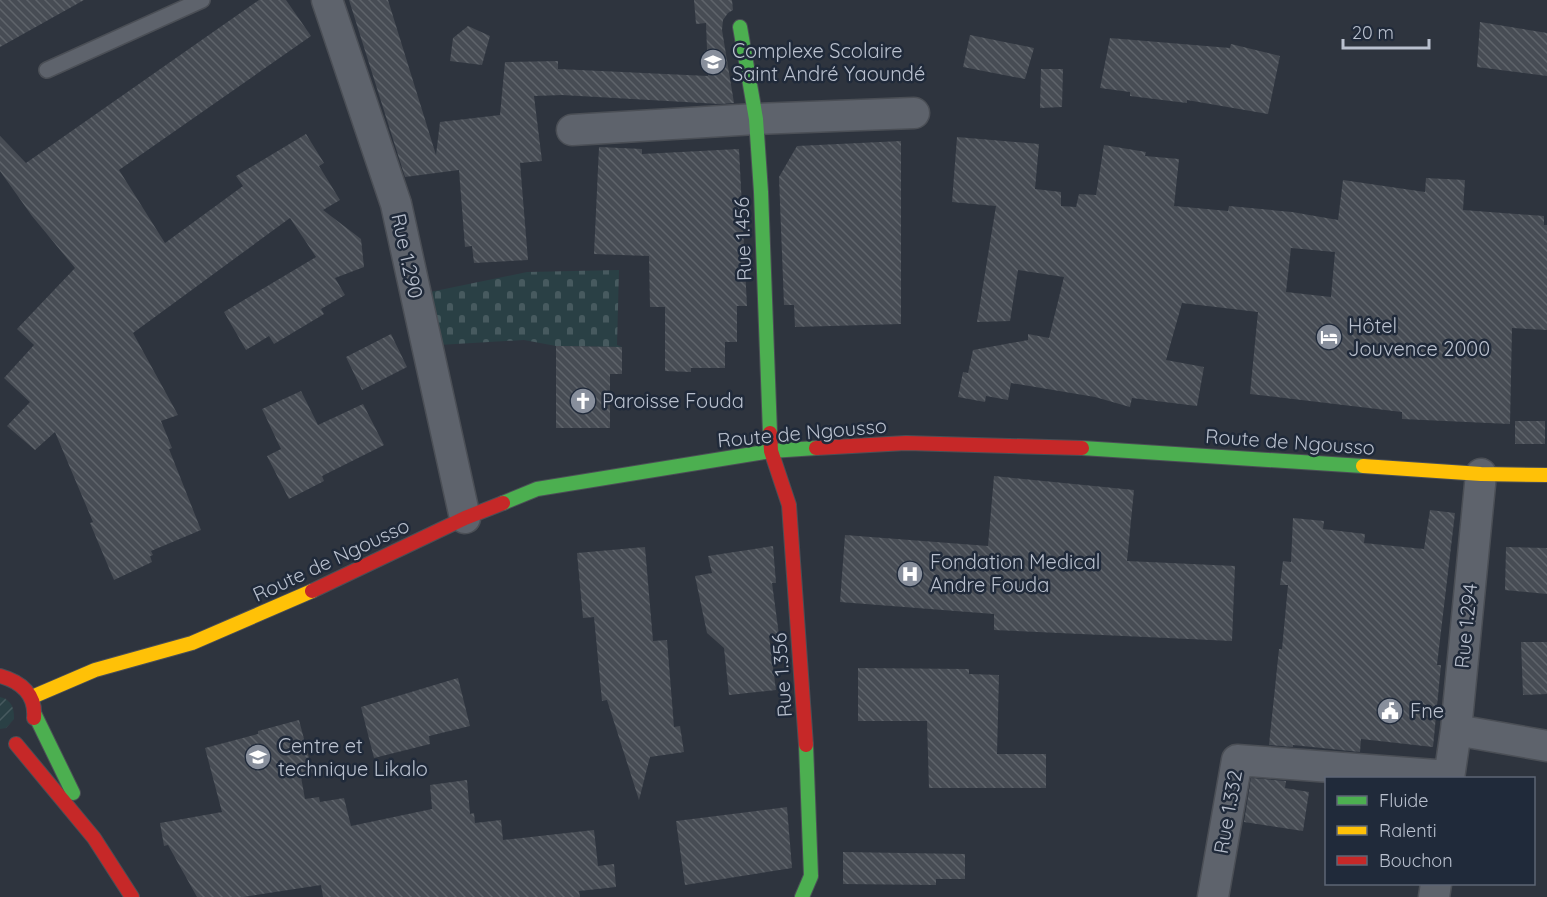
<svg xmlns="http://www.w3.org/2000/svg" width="1547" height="897" font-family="Quicksand,sans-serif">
<defs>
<pattern id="cemetery-stones" width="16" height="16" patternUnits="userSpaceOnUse" patternTransform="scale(1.5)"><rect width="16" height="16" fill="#2a4045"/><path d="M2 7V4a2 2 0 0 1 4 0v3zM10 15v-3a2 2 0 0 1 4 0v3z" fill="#475a5f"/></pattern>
<pattern id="garden-furrows" width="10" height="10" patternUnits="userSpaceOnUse" patternTransform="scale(1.5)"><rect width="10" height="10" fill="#2a4045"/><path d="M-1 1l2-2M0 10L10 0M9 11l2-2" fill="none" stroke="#475a5f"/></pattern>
<pattern id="building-back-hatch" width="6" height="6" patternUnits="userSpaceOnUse" patternTransform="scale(1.5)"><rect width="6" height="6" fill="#474c54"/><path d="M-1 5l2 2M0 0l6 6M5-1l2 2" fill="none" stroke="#5f646b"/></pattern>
</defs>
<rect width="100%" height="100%" fill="#2e343e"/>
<!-- cemetery -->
<path fill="url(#cemetery-stones)" d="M619 270 617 345 622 347 556 346 524 340 439 345 430 292 527 272Z"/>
<!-- garden -->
<path fill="url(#garden-furrows)" d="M0 697C12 700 14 708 14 719L6 728 0 729Z"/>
<!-- building -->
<path fill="url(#building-back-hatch)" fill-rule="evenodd" d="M0 0H84L0 47Z
M259 0H286L311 36 119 170 165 243 243 186 236 176 306 134 324 163 319 166 340 200 323 210 361 239 364 267 335 278 345 295 321 309 324 314 274 344 269 336 246 350 224 312 316 257 290 218 133 333 178 415 161 421 172 448 169 449 201 530 151 551 153 555 150 556 152 562 114 580 90 523 93 522 55 432 35 450 7 426 30 402 4 378 34 345 17 329 75 268 32 216 0 171V136L26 163Z
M349 0H388L436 155 440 122 500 115 505 62 558 61V69L708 76 706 23 696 24 694 0H732L733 10 728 13 723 20 722 30 734 103 720 104 562 95 534 96 542 161 520 163 528 260 474 263 472 246 465 247 459 170 405 177Z
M1480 22 1547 33V76L1477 67Z
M468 26 490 36 482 65 450 61 453 38Z
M970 35 1034 48 1025 79 963 67Z
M1110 38 1230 48 1231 44 1280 56 1268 114 1187 100V103L1130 96V92L1100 88Z
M1041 69H1063L1062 107 1040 108Z
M957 137 1039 144 1035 189 1061 192V206L1076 207 1079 194 1096 195 1104 145 1146 152 1145 156 1179 159 1174 206 1228 211 1229 206 1292 212 1338 220 1343 180 1425 192 1426 178 1465 180 1463 210 1544 216V225H1547V330L1512 328 1510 424 1402 419V412L1250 394 1258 312 1182 303 1166 360 1204 367 1197 406 1132 398 1130 407 1095 397 1011 383 1008 400 986 396 985 402 958 397 963 372 968 373 973 350 1028 340V334L1049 338 1064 277 1018 270 1010 321 977 322 996 206 952 202ZM1291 248 1335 252 1331 297 1286 292Z
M901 141V324L795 327 794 305H784L779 177 797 146Z
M599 147 642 149V154L739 149 747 306H737V342H725V368H691V372L665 371V307H650L649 256 594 254Z
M391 334 407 367 362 390 346 357Z
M556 346 622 347V374H610V428H556Z
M301 391 318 425 363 404 384 445 322 476 324 481 289 499 267 456 281 449 262 409Z
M1515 421H1545V444H1515Z
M994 476 1134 490 1127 561 1235 566 1232 641 994 630V614L840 602 845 535 988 546Z
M1430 510 1455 513 1437 665H1441L1433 747 1361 739 1360 752 1293 745V747L1269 745 1279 649H1282L1288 585H1280L1283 561 1291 562 1293 518 1324 521 1323 529 1365 534 1364 543 1424 549Z
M773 546 776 583H772L779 635 769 636 776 690 729 695 724 648 707 633 695 576 712 573 708 556Z
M645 547 653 641 667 640 674 727 680 726 684 752 650 757 639 800 607 700 602 701 594 617 583 618 577 553Z
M1506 547 1547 548V594L1505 590Z
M1521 642H1547V694L1523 695Z
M858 668 969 669V674L999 675 997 754H1046V788H929L927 721H858Z
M458 678 470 726 429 736 430 744 374 758 361 707Z
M299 720 313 773 301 777 305 799 319 797 320 802 344 798 351 826 432 809 430 785 467 780 470 814 474 813 475 823 501 820 503 840 594 830 598 866 614 864 616 887 579 891 580 897H323L321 885 243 897H197L168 845 164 846 160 823 222 812 205 748 258 734V731Z
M1251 778 1286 781 1285 788 1309 792 1303 831 1244 822Z
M787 807 792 868 685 885 676 821Z
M843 852 965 854V879H936V885L843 884Z"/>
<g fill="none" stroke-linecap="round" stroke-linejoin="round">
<!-- lane casing -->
<g stroke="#4b4f56" stroke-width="18">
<path id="lane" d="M47 70 202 0"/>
</g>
<!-- street casing -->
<g stroke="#4b4f56" stroke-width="33">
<path id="street" d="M327 0 396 204 465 518
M572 130 756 119 914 113
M1456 730 1547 746
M1449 778 1456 730 1481 474
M1213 897 1237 760 1449 776
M1434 897 1436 884"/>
</g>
<!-- fast casing -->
<g stroke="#4b4f56" stroke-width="16">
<path id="fast" d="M740 27 756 119 761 192 770 433
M1082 448 1363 466
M503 503 537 489 771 451 816 448
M35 715 73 793
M802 897 811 876 806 745"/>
</g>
<!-- slow casing -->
<g stroke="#4b4f56" stroke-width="16">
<path id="slow" d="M1363 466 1481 474 1547 475
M32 697 95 670 192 643 312 591"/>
</g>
<!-- jam casing -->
<g stroke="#4b4f56" stroke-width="16">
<path id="jam" d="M770 433 771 451 789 505 806 745
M816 448 906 443 1082 448
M312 591 465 518 503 503
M0 676C22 682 36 695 34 718
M16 744 94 838 132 897"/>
</g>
<!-- lane -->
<use href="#lane" stroke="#5e636c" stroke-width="15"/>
<!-- street -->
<use href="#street" stroke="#5e636c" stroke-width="30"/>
<!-- fast -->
<use href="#fast" stroke="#4caf50" stroke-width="14"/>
<!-- slow -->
<use href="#slow" stroke="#ffc107" stroke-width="14"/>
<!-- jam -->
<use href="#jam" stroke="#c62828" stroke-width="14"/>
</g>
<!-- icons -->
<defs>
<g id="school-disc" transform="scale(1.35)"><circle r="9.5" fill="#888f9c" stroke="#202a3a"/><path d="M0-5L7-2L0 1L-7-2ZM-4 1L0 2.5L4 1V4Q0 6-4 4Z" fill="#fff"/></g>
<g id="hotel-disc" transform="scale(1.35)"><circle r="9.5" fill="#888f9c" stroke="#202a3a"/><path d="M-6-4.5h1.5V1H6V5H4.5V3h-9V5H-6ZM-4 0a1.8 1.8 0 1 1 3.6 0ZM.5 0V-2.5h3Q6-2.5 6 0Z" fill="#fff"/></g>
<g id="church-disc" transform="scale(1.35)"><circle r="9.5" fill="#888f9c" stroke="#202a3a"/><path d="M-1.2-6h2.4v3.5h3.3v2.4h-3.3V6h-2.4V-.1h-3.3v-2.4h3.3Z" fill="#fff"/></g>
<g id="hospital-disc" transform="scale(1.35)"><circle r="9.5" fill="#888f9c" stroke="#202a3a"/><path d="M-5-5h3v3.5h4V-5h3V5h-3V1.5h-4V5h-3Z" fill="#fff"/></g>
<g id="civic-disc" transform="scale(1.35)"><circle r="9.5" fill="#888f9c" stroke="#202a3a"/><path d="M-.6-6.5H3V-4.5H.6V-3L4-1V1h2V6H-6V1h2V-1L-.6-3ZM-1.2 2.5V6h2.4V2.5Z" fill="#fff"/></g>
</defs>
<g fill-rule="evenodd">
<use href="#school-disc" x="713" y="62"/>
<use href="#hotel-disc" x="1329" y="337"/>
<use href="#church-disc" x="583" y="401"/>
<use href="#hospital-disc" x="910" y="574"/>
<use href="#civic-disc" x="1390" y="711"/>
<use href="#school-disc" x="258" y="757"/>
</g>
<g text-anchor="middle" stroke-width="5" stroke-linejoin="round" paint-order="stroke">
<!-- poi labels -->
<g font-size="20" fill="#b9c0ce" stroke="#202a3a" text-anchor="start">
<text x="732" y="58">Complexe Scolaire<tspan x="732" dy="23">Saint André Yaoundé</tspan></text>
<text x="1348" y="333">Hôtel<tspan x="1348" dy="23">Jouvence 2000</tspan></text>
<text x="602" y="408">Paroisse Fouda</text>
<text x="930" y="569">Fondation Medical<tspan x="930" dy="23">Andre Fouda</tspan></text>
<text x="1410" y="718">Fne</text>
<text x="278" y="753">Centre et<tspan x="278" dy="23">technique Likalo</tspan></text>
</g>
<!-- street labels -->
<g font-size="20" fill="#b9c0ce" stroke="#202a3a">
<text transform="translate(743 239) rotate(-92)" y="7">Rue 1.456</text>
<text transform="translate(407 256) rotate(78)" y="7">Rue 1.290</text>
<text transform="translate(802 433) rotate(-5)" y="7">Route de Ngousso</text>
<text transform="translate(1290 442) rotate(4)" y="7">Route de Ngousso</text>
<text transform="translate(331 560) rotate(-25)" y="7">Route de Ngousso</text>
<text transform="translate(1466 626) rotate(-84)" y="7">Rue 1.294</text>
<text transform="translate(782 675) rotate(-94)" y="7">Rue 1.356</text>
<text transform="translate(1228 812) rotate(-80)" y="7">Rue 1.332</text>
</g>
</g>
<!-- legend -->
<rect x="1325" y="777" width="210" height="108" fill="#202a3a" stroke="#5d6675" stroke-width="1.5"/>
<rect x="1337" y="796" width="30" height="9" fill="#4caf50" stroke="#5d6675" stroke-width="1.5"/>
<text x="1379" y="807" font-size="18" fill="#b9c0ce">Fluide</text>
<rect x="1337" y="826" width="30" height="9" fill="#ffc107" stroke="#5d6675" stroke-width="1.5"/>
<text x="1379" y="837" font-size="18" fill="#b9c0ce">Ralenti</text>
<rect x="1337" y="856" width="30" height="9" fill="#c62828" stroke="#5d6675" stroke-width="1.5"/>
<text x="1379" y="867" font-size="18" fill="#b9c0ce">Bouchon</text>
<!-- scale -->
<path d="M1343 39v9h86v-9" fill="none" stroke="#b9c0ce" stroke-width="3"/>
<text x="1352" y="39" font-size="18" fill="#b9c0ce" stroke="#202a3a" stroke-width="4.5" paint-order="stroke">20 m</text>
</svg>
